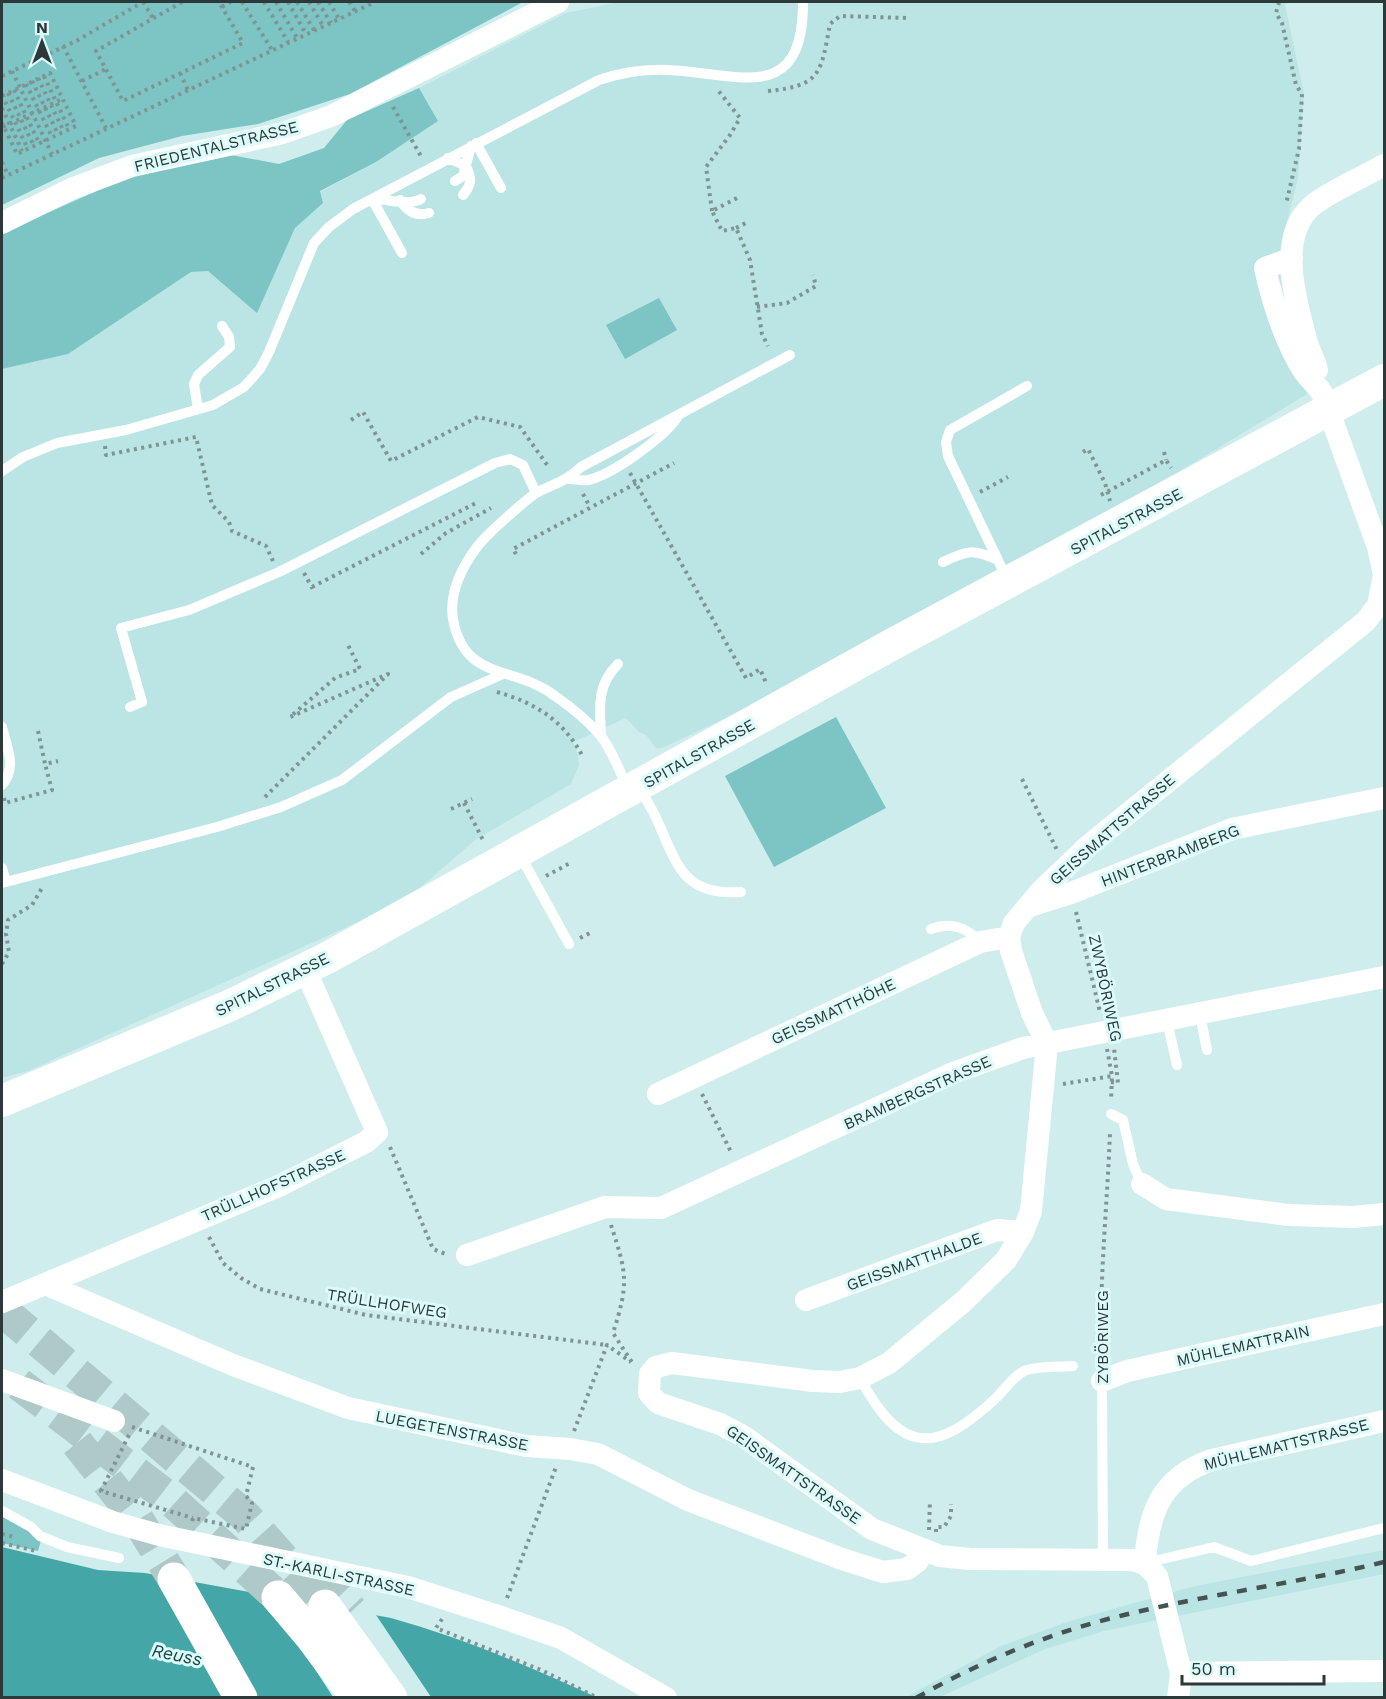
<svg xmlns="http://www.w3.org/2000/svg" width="1386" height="1699" font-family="'Work Sans',sans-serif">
<rect width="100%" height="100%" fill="#cfeded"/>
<!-- built -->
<path fill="#bbe4e4" d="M619 2H1287L1285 5 1304 94 1298 178 1279 253 1283 328 1307 394 938 618 662 748H656L646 735 639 732 626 718 573 742 578 755 579 765 571 784 475 840 421 887 358 922 28 1071 2 1078V369L68 354 191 272 208 271 257 312 295 228 323 203 320 192 376 162 438 121 419 88 566 13Z
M1384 1550V1574L1104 1631 1045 1649 940 1697 904 1698 1001 1646 1067 1622 1195 1586Z"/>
<!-- green -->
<path fill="#7dc4c4" d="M2 2H523L350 94 258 124 182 136 99 158 2 205Z
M419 88 438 121 376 162 320 191 323 203 295 228 257 313 208 271 191 272 68 354 2 369V233L126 178 231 155 279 164 324 148 347 120Z
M659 298 677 330 625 359 606 325Z
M836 717 886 808 774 867 725 776Z
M2 1516 42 1537 38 1551 2 1543Z"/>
<!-- water -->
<path fill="#45a6a7" d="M2 1547 98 1570 145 1573 391 1618C462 1638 529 1666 596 1697L2 1698Z"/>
<!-- pier -->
<path fill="#cfeded" d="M248 1589 374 1612 431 1697H333L300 1646Z"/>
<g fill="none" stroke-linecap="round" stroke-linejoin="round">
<!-- motorway-tunnel -->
<path stroke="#afc9c9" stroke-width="33" stroke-dasharray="33 16" stroke-linecap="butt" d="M2 1310 245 1516 325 1606
M19 1384 169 1498 278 1597
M77 1443 136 1517 174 1579
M316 1573 352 1611"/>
<!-- path -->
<path stroke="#7f9494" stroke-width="4" stroke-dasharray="3 4.5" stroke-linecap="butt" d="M143 2 153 18
M182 2 96 51 123 101 243 43 219 2
M242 2 272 50
M264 2 288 42
M276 2 297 38
M288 2 306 34
M297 2 314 30
M309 2 323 26
M318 2 331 23
M329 2 339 19
M349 2 355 11
M1279 2 1276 13 1282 23 1296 85 1302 94 1299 149 1286 204
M222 7 231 2
M63 46 106 128
M12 71 52 154
M180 73 188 90
M2 76 76 41 143 2
M44 76 69 129
M38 78 64 132
M32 81 58 134
M82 81 106 69
M26 84 52 137
M14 90 39 143
M768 91C821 86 821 73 830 24L840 16 908 18
M8 93 34 146
M2 95 28 149
M2 96 50 73 76 126 17 154 2 123
M393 107 422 158
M2 108 22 151
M3 127 62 99
M2 162 8 175
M2 178 375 2
M737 198 712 211 722 231 736 228 750 260 762 334 768 346
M712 211 706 167 730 135 740 118 717 89
M736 228 748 222
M757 307 787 303 816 286 813 275
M351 420 363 412 391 461 478 417 520 427 548 466
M105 446 106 455 196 437 212 505 229 522 232 531 266 546 273 561
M1083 452 1088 449 1105 483 1110 501
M1164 452 1166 460
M630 473 746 678 760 669 767 685
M980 492 1008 477
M583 494 590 507
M1101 495 1166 460 1171 468
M421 554 446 533 491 508
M516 554 513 549 674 463
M304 573 314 591
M312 587 478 502
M497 692C536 703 564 721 583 757
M38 731 45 764 58 761
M1022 779 1057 850
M265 797 388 674 290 717 335 678 360 669 347 643
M4 798 5 803 52 790 45 764
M464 803 483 840
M451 809 472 799
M546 876 572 862
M1076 912 1100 1012
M580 938 590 933
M2 964 9 952 6 934 8 920 32 905 42 888
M1107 1049 1112 1076 1111 1101
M1111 1082 1118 1083 1114 1048
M1063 1084 1112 1076
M702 1094 732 1154
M390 1147 433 1249 448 1255
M611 1225C627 1274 629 1283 613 1333L633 1364
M209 1237 223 1263 241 1278 260 1289 366 1315 607 1345
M1101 1362C1099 1285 1107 1209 1110 1133
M132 1427 253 1467 246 1496 252 1503 246 1529 193 1518 192 1522
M574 1431 607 1345 631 1362
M129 1435 101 1491 193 1518
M929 1530 930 1500
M936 1532V1527H944L951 1516V1504
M2 1534 15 1537
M2 1543 36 1551
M507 1598 556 1467
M442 1619 436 1628 541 1670 598 1698"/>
<!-- service -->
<path stroke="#fff" stroke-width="10" d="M476 143 501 188
M448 158 466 166C472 179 472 184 463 195
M455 181 463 176 471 146
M400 200C407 211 416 217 429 213
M402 253 372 199C387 199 409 206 421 199
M198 409 194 384 198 375 230 347 229 337 222 326
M2 471 23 457 57 443 126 430 213 405 244 387 260 369 269 352 314 243 329 227 353 209 599 80C623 72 643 69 668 70 738 73 803 107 803 2
M569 479C575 479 582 481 588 480 612 475 663 438 677 418
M943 562C968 550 973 549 998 560
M1007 579 948 456 946 442 950 430 1027 386
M130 707 142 702 121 628 189 610 279 572 495 463 510 459 523 465 536 493
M2 727C7 747 17 768 2 785
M601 736C600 707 596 686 618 664
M628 788C619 771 612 749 600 735 587 720 571 707 555 696 515 665 464 682 453 619 449 593 462 567 477 547 486 535 526 499 538 492 554 484 568 480 581 467L790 355
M640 789C646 800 653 810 658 822 677 865 684 896 741 892
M520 855 569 944
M2 868 6 882
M2 883 217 827 281 807 342 780 451 697 503 674
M931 929C950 922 967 927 980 942
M1200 1015 1207 1050
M1167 1021 1177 1065
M1111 1114 1123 1120 1133 1164 1142 1184
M860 1378C901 1455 936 1455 997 1397 1005 1389 1017 1372 1027 1370 1041 1366 1059 1367 1073 1366
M1102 1381 1103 1559
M2 1511 31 1527 40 1536 67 1547 119 1558
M1145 1563 1214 1547 1251 1561 1384 1528"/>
<!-- minor -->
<path stroke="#fff" stroke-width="22" d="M2 223 71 189 132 166 283 133 331 116 558 2
M1317 370C1315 359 1308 350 1306 339 1296 301 1276 237 1312 206 1328 192 1364 177 1384 165
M1030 906 1071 893 1232 829 1384 798
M658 1094 980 942 1009 937
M1142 1184 1166 1199 1288 1215 1353 1217 1384 1214
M467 1255 605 1207 661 1208 953 1073 1023 1048 1384 977
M45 1284 233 1365 348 1408 526 1446 570 1449 598 1454 688 1500 842 1559 883 1572 907 1569 918 1561 923 1550
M806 1300 997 1230 1023 1232
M2 1302 281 1185 366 1142 377 1132 305 969
M2 1380 114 1421
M1102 1381 1127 1371 1384 1314
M2 1480 113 1522 159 1535 408 1587 498 1616 561 1638 666 1698
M1145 1564C1148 1513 1161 1477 1212 1460L1384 1421
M1181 1673 1384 1671
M1178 1698 1181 1673 1157 1576 1145 1564 1132 1560 969 1559 940 1556 872 1529 743 1436 720 1424 658 1403 649 1393 650 1374 656 1367 672 1363 813 1381 840 1382 860 1378 889 1363 963 1302 1006 1260 1023 1232 1031 1211 1047 1044 1032 1013 1011 951 1009 937 1014 923 1041 891 1088 846 1366 621 1378 605 1384 575 1378 547 1323 395C1318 385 1311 381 1305 373 1284 341 1273 304 1265 268L1292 258"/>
<!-- secondary -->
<path stroke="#fff" stroke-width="32" d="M2 1101 231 1005 327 958 891 645 1384 380"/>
<!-- motorway -->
<path stroke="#fff" stroke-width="33" d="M174 1579 241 1698
M278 1597 310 1635 357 1698
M325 1606 391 1698"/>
<!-- rail -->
<path stroke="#455353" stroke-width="4.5" stroke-dasharray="10 10" stroke-linecap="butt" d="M916 1698C981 1661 1052 1632 1124 1615 1210 1594 1298 1583 1384 1562"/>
</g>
<g text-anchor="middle" stroke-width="6" stroke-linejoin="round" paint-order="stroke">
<!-- street labels -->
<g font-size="16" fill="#2d3939" stroke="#dcfbfb">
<text transform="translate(216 146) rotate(-14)" y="6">FRIEDENTALSTRASSE</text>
<text transform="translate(1126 521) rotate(-28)" y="6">SPITALSTRASSE</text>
<text transform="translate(699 753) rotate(-29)" y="6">SPITALSTRASSE</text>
<text transform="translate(1112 829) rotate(-41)" y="6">GEISSMATTSTRASSE</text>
<text transform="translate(1170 855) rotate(-21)" y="6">HINTERBRAMBERG</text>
<text transform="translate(272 984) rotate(-26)" y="6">SPITALSTRASSE</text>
<text transform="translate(1106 988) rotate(78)" y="6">ZWYBÖRIWEG</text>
<text transform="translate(833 1011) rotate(-25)" y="6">GEISSMATTHÖHE</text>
<text transform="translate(917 1092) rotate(-24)" y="6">BRAMBERGSTRASSE</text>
<text transform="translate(273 1185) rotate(-24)" y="6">TRÜLLHOFSTRASSE</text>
<text transform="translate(914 1261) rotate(-20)" y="6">GEISSMATTHALDE</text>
<text transform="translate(387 1303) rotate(9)" y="6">TRÜLLHOFWEG</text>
<text transform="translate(1102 1337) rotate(-90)" y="6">ZYBÖRIWEG</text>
<text transform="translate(1243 1345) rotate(-13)" y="6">MÜHLEMATTRAIN</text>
<text transform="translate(452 1430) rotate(11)" y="6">LUEGETENSTRASSE</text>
<text transform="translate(1286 1444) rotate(-14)" y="6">MÜHLEMATTSTRASSE</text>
<text transform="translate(794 1474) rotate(35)" y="6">GEISSMATTSTRASSE</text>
<text transform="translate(339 1574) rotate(12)" y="6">ST.-KARLI-STRASSE</text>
</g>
<!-- water labels -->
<g font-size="18" font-style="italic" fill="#1b4747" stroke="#dcfbfb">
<text transform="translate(177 1655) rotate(11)" y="6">Reuss</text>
</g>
</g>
<!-- border -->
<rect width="1386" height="1699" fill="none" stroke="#2d3939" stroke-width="6"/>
<!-- north arrow -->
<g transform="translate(42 42)" stroke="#dcfbfb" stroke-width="4.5" paint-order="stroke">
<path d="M0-4.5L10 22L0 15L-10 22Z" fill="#2d3939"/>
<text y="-9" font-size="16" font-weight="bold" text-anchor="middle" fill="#2d3939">N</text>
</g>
<!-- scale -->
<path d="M1182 1675v9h142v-9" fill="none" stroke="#2d3939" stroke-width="3"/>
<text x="1191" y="1675" font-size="18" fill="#2d3939" stroke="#dcfbfb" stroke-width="4.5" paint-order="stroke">50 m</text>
</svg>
